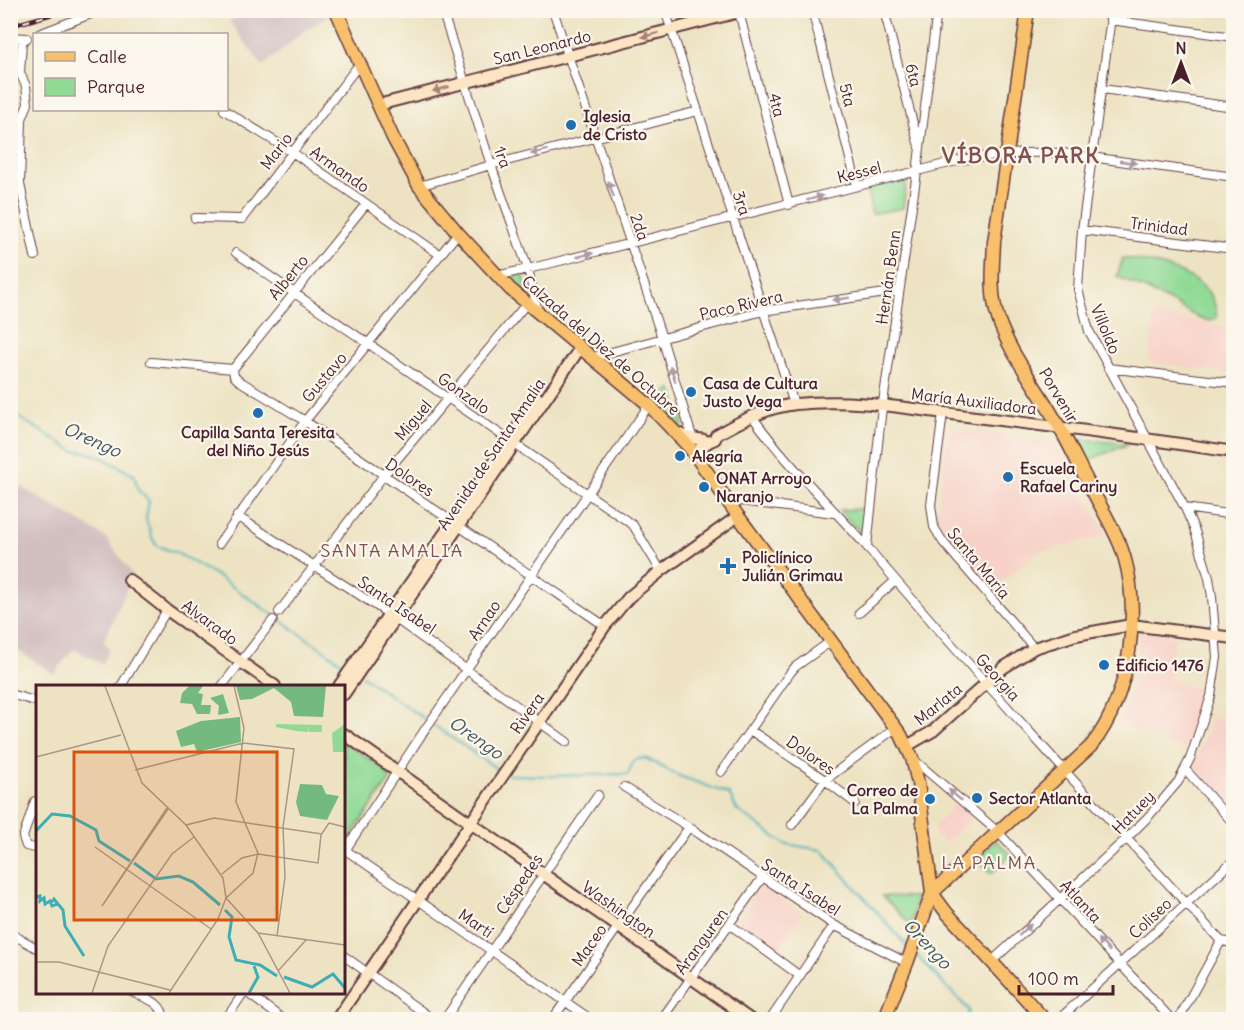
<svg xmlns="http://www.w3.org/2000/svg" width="1244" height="1030" font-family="Delius,sans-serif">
<rect width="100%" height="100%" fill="#fbf7ec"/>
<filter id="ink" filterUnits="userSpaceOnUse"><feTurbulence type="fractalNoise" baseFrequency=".0167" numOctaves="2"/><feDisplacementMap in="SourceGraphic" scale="12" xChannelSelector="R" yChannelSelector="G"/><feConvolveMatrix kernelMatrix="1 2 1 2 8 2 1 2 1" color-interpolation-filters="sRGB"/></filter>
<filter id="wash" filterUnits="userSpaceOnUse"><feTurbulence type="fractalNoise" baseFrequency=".008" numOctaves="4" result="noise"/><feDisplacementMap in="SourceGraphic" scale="24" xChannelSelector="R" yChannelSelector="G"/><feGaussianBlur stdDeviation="1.35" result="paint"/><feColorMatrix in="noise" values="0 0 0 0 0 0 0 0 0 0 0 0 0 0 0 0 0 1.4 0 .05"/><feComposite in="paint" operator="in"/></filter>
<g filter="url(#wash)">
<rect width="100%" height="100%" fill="#ede3c3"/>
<!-- built -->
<path fill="#f7d1c8" d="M1154 314 1233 328V374L1148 362Z
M949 428 1056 443 1107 536 1038 552 993 589 941 531 937 511Z
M1139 631 1175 636 1169 679 1203 691 1183 750 1117 722 1130 694 1136 670Z
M1212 716 1233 721V813L1193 765 1203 742Z
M958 801 976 815 945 843 935 835 934 826Z
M761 885 802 913 777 952 735 923Z"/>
<!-- industrial -->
<path fill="#d2bfc0" d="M672 10H717V11L675 21Z
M249 11H325L328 16 303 32 263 66 229 21 250 14Z
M10 480 105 537 133 575 103 642 110 648 103 664 73 649 54 674 11 646Z"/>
<!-- green -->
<path fill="#90da96" stroke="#6d7c60" stroke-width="1.5" d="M907 178 903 208 872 214 866 187Z
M1123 258C1150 261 1205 273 1214 303 1216 307 1216 313 1217 317L1211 321 1200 319 1174 303 1117 276Z
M523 274 530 300 508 277Z
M671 388 683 422 682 427H678L656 404Z
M1072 438 1129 444 1086 461Z
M867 509 866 529 859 531 839 510Z
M344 742 388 772 390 780 345 844H344Z
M996 840 1011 855 991 874 976 858Z
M882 896 916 897 911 925Z"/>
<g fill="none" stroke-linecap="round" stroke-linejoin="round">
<!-- stream -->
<path stroke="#3daeb7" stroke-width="2" d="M10 412 74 451C96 451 115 465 134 475L138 490 149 501 146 519 152 538 157 546 177 553 214 574 347 666
M362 676 500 771
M508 775 550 776 628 774 634 760 645 758 677 775 729 794 737 810 785 844 822 850 907 946
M915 954 969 1010 967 1020"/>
</g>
</g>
<g filter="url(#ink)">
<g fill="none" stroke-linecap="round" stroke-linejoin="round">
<!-- street casing -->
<g stroke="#623c42" stroke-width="10">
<path id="street" d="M442 10 491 165 528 269 538 312
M553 10 662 338 693 440
M665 10 794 404
M812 10 857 186
M884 10 918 143
M739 12 789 205
M1110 20 1234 37
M39 34 101 10
M10 37 27 38
M27 38 22 42 20 73 26 86 28 104 22 119 20 184 35 256
M1102 89 1234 107
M224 110 292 152 439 254
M419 186 491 165 698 111
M195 218 242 219 360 63
M1082 230 1234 249
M236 253 633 525 661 571
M496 276 528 269 961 160C994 155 1028 151 1062 153L1234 177
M593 357 763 311 899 291
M151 362 233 369
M1108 368 1234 383
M233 369 234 376 238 380 305 421 605 626
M233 369 366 204
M943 413 931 505 934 527 943 542 1034 648
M752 416C786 464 830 505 869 549 983 683 1102 812 1221 941L1234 943
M725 499 834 513
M1185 508 1234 515
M237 516 389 614 567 742
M219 544 305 421 458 233
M867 547 881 416 917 172 937 10
M279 612 384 475 527 303
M859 613 895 581
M121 686 167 610
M222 686 273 620
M10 694 38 702
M750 730 825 780 855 803
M913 759 998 832 1172 1020
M1185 769 1234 824
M721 772 790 673 795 667 831 641
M624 787 689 827 834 925 907 963
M35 801 23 837 26 846 38 849
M792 825 825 780 897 727
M344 849 592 1020
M344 852 426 728 649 405
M729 924 800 976
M10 933 38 949
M344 956 434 1020
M991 962 1126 839 1148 817 1178 782 1190 759 1211 696 1217 657 1212 597 1209 578 1195 531 1185 508 1089 331 1078 289 1082 230 1112 10
M132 992C146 999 163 1001 164 1020
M246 992 284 1020
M225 1020 244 992
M444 1020 598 795
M552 1020 689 827
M661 1020 762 878
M770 1020 834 925
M1058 1020 1234 860
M1178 1020 1221 941"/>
</g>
<!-- secondary casing -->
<g stroke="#623c42" stroke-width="14">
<path id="secondary" d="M378 105 747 10
M676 432 686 437 704 440
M693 453 710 441 715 439 716 435C741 421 767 407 796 404 851 398 905 408 959 415 1051 426 1142 438 1234 452
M129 580 167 610 275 686
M339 686 538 398
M344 694 580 348
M344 734 751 1020
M907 746 933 731 1003 668 1034 648 1076 635 1131 625 1234 638
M336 1020 605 626 629 597 661 571 738 516"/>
</g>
<!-- primary casing -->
<g stroke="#623c42" stroke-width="15">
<path id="primary" d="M336 10 393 138 419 186 458 233 510 289 649 405 690 448 738 516 901 735 912 758 918 783 932 893 907 963 884 1020
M932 893 1091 746C1131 697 1143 606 1121 547 1113 527 1102 509 1092 490 1079 466 1068 441 1054 418 1035 384 1008 352 997 315 990 292 993 266 994 242L1028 10
M932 893 946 912 1045 1020"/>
</g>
<!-- street -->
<use href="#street" stroke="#fff" stroke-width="8"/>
<!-- secondary -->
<use href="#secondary" stroke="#fce5c4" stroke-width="10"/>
<!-- primary -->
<use href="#primary" stroke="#f8bf6c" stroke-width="12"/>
<!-- rail casing -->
<g stroke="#4a1f2b" stroke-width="4.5">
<path id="rail" d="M10 26 67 10"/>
</g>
<!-- rail -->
<use href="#rail" stroke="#fbf7ec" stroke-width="2" stroke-dasharray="7" stroke-linecap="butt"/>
</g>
<!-- one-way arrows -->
<defs><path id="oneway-solid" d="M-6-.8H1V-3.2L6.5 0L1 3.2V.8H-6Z" transform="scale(1.5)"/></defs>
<g fill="#a38278">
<use href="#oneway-solid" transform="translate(650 35) rotate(166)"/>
<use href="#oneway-solid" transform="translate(441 89) rotate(165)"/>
</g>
<g fill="#ae9aa0">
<use href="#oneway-solid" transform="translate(539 152) rotate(166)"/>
<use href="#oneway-solid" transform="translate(1128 162) rotate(8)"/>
<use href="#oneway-solid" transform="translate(611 189) rotate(-109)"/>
<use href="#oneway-solid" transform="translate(815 198) rotate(-15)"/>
<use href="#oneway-solid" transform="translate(585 255) rotate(-14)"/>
<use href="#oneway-solid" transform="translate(841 299) rotate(171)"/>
<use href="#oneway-solid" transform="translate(673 374) rotate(-108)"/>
<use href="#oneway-solid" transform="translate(955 795) rotate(-139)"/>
<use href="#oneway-solid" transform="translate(1025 930) rotate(-43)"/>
<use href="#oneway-solid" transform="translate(1104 945) rotate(-133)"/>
</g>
</g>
<!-- markers -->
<g fill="#1f6fb2" stroke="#fbf7ec" stroke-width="2">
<circle cx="571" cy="125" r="6"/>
<circle cx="691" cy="392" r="6"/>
<circle cx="258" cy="413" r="6"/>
<circle cx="680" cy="456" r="6"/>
<circle cx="1008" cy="477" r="6"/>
<circle cx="704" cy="487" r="6"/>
<path d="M725 557h6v6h6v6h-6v6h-6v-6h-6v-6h6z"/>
<circle cx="1104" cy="665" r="6"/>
<circle cx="977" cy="798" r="6"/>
<circle cx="930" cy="799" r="6"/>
</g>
<g text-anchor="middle" stroke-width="4.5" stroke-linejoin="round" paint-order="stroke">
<!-- street labels -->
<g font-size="16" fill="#4a1f2b" stroke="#fbf7ec">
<text transform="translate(542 47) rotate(-14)" y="6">San Leonardo</text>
<text transform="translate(914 75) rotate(76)" y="6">6ta</text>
<text transform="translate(848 95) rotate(76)" y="6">5ta</text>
<text transform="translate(777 105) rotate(75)" y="6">4ta</text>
<text transform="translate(276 151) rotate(-53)" y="6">Mario</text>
<text transform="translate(503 157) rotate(71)" y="6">1ra</text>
<text transform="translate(340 169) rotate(35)" y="6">Armando</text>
<text transform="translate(859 172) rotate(-14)" y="6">Kessel</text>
<text transform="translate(742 203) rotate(72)" y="6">3ra</text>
<text transform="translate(1159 226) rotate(7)" y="6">Trinidad</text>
<text transform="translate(640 227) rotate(71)" y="6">2da</text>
<text transform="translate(288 277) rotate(-51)" y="6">Alberto</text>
<text transform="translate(888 277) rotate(-82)" y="6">Hernán Benn</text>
<text transform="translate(741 305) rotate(-13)" y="6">Paco Rivera</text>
<text transform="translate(1106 329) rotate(67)" y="6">Villoldo</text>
<text transform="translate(601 345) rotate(41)" y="6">Calzada del Diez de Octubre</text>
<text transform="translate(324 377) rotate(-50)" y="6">Gustavo</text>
<text transform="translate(464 393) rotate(35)" y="6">Gonzalo</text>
<text transform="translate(1059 395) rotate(59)" y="6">Porvenir</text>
<text transform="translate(974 401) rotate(7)" y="6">María Auxiliadora</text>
<text transform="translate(413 420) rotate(-50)" y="6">Miguel</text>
<text transform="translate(491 454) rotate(-56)" y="6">Avenida de Santa Amalia</text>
<text transform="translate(410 477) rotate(34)" y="6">Dolores</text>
<text transform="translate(979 563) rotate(50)" y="6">Santa María</text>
<text transform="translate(397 605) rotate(34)" y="6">Santa Isabel</text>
<text transform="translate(484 620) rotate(-56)" y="6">Arnao</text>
<text transform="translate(210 622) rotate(36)" y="6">Alvarado</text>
<text transform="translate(998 677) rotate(48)" y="6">Georgia</text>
<text transform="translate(938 704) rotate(-39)" y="6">Marlata</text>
<text transform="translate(527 713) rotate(-55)" y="6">Rivera</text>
<text transform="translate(811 755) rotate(35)" y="6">Dolores</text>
<text transform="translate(1133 812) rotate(-46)" y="6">Hatuey</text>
<text transform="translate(519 884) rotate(-56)" y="6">Céspedes</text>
<text transform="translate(801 887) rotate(33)" y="6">Santa Isabel</text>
<text transform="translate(1081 901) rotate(47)" y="6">Atlanta</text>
<text transform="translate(619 909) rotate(35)" y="6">Washington</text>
<text transform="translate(1150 918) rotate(-43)" y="6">Coliseo</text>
<text transform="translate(476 923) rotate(34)" y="6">Martí</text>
<text transform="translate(701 941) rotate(-54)" y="6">Aranguren</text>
<text transform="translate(589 945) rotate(-55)" y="6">Maceo</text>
</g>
<!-- poi labels -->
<g font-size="16" font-weight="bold" fill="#4a1f2b" stroke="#fbf7ec" text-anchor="start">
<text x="583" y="122">Iglesia<tspan x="583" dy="18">de Cristo</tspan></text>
<text x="703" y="389">Casa de Cultura<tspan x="703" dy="18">Justo Vega</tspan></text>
<text x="258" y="438" text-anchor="middle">Capilla Santa Teresita<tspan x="258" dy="18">del Niño Jesús</tspan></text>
<text x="692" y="462">Alegría</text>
<text x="1020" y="474">Escuela<tspan x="1020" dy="18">Rafael Cariny</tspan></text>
<text x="716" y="484">ONAT Arroyo<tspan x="716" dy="18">Naranjo</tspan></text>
<text x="742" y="563">Policlínico<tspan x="742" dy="18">Julián Grimau</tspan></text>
<text x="1116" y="671">Edificio 1476</text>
<text x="918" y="796" text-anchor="end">Correo de<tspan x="918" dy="18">La Palma</tspan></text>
<text x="989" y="804">Sector Atlanta</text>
</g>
<!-- water labels -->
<g font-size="18" font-style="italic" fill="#455863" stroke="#fbf7ec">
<text transform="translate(92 440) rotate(24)" y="6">Orengo</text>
<text transform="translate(476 738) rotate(35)" y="6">Orengo</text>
<text transform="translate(927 944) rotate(47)" y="6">Orengo</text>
</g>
<!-- neighbourhood labels -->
<g font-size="18" letter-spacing="1.5" fill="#835052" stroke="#fbf7ec">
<text x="392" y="557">SANTA AMALIA</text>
<text x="989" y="869">LA PALMA</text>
</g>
<!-- district labels -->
<g font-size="22" font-weight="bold" letter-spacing="1.5" fill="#835052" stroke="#fbf7ec">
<text x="1021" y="163">VÍBORA PARK</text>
</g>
</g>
<!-- overview -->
<g transform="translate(36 685)">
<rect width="309" height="309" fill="#ede3c3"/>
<path d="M240 39 286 40V47H273V42L272 47 260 46 240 42ZM309 39V67H297L296 48Z" fill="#90da96"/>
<path d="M153 1H167L162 8 167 9 165 20H175L174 29H161L156 19 144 18 146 8ZM200 1H290L287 32 258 31 255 17 238 3 216 14 204 15ZM187 9 193 28 182 30 183 21 174 13ZM204 32 205 57 161 67 158 59 145 62 140 46 165 36ZM264 99 286 100 290 109 303 111 291 135 264 131 260 117Z" fill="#74ba7f"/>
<path fill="none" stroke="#3daeb7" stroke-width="3" d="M0 146 16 129 34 131 60 145 63 156 94 176M98 178 120 194 143 191 157 197 184 220M0 212 4 211V216L8 213 9 219 14 216 16 221 22 219M16 217 18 214 27 225 29 241 48 271M189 225 196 232 193 252 200 275 224 280 241 291M248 292 276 302 297 289 309 303M213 308 222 292 218 281"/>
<path fill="none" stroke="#ac9586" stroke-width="1.5" d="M69 1 106 98 150 140 187 193 190 213 182 234 133 308M0 72 85 50M99 85 207 58 258 64 247 142 249 192 241 251M131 123 66 221 132 124M150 140 178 133 286 149M59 162 175 244M186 189 206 173 222 169 282 178 285 150 293 138 309 142M190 213 217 188 222 168 200 117 208 43 198 1M190 213 222 248 254 308M222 248 309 260M0 277H23L134 305M242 286 270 255M56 308 72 261 136 169 158 152"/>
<path fill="#d8530f" fill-opacity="0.15" stroke="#d8530f" stroke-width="3" d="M38 67H241V235H38Z"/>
<rect width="309" height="309" fill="none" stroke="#4a1f2b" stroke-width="3"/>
</g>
<!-- margin -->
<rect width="1244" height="1030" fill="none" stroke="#fbf7ec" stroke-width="36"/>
<!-- legend -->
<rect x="33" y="33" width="195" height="78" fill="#fbf7ec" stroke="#b4a19f" stroke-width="1.5"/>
<rect x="45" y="52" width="30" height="9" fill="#f8bf6c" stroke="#b4a19f" stroke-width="1.5"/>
<text x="87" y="63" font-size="18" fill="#4a1f2b">Calle</text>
<rect x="45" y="78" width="30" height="18" fill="#90da96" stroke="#b4a19f" stroke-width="1.5"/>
<text x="87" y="93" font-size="18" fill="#4a1f2b">Parque</text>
<!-- north arrow -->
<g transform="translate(1181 63)" stroke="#fbf7ec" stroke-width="4.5" paint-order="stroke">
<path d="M0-4.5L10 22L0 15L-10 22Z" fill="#4a1f2b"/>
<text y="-9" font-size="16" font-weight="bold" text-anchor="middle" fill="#4a1f2b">N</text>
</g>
<!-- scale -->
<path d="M1019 985v9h94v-9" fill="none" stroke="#4a1f2b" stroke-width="3"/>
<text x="1028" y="985" font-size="18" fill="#4a1f2b" stroke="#fbf7ec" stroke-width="4.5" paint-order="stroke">100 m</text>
</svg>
